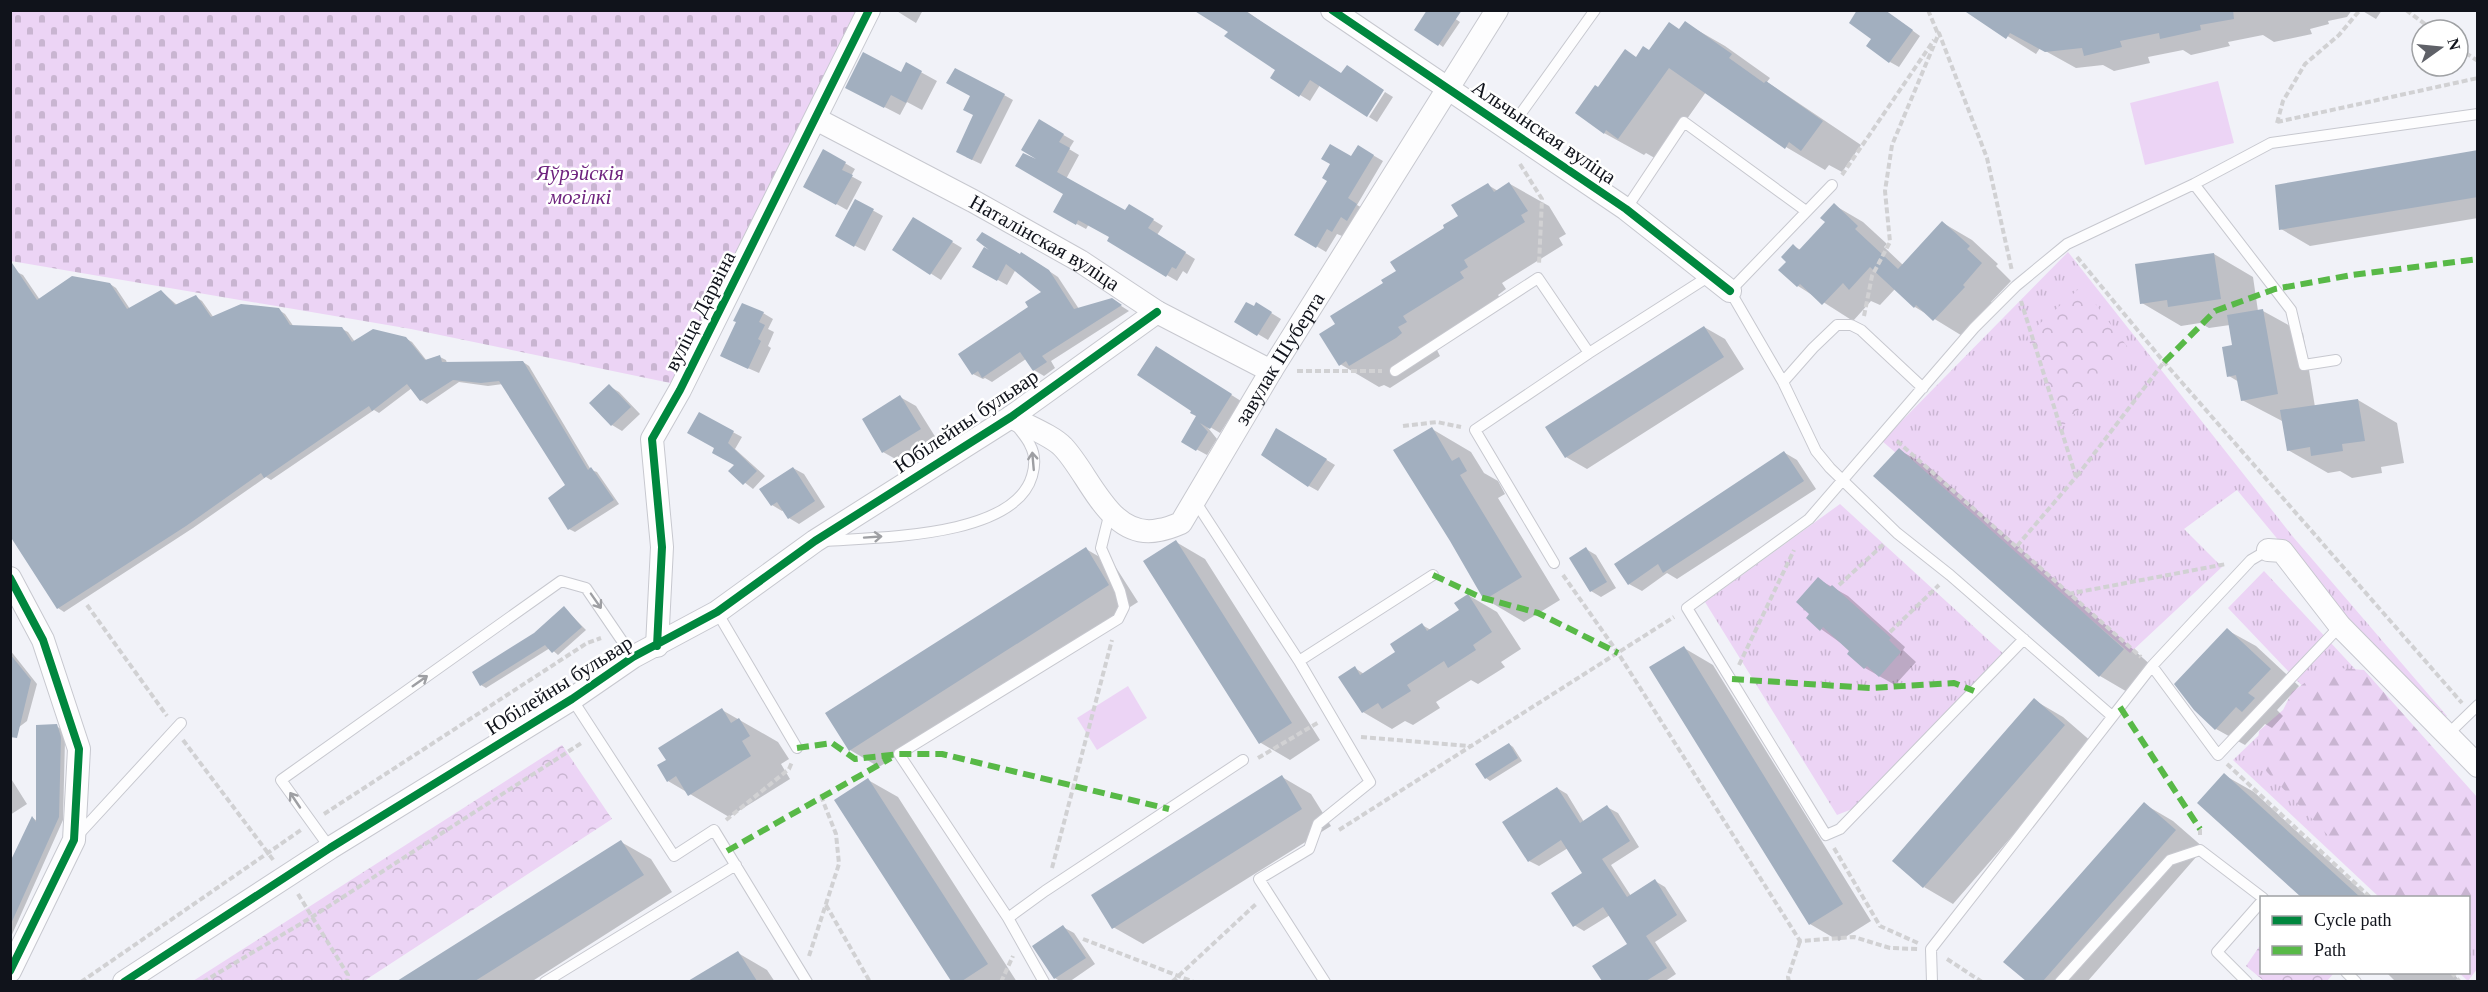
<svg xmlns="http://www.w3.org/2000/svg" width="2488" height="992" font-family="'Times New Roman',serif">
<defs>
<pattern id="grass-tufts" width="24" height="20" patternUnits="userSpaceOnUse" patternTransform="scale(1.5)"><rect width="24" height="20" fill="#ecd4f5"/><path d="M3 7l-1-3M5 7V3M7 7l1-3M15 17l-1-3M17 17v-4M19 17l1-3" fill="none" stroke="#c9b5d1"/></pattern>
<pattern id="forest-firs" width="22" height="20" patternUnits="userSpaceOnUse" patternTransform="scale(1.5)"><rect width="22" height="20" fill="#ecd4f5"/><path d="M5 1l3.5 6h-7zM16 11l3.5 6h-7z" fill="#c9b5d1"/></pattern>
<pattern id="cemetery-stones" width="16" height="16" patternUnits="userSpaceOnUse" patternTransform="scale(1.5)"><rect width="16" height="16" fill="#ecd4f5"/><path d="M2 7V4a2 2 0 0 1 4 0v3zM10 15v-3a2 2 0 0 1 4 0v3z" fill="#c9b5d1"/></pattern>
<pattern id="park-crowns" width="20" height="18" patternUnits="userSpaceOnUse" patternTransform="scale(1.5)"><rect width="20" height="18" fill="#ecd4f5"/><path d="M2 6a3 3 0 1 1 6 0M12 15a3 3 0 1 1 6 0" fill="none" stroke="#c9b5d1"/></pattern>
</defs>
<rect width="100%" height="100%" fill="#f1f2f8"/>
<!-- grass -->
<path fill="url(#grass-tufts)" d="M2068 252 2294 538 2447 716 2433 727 2237 490 2184 529 2222 567 2130 653 1882 441Z
M1840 504 2007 657 1870 802 1837 815 1705 602Z
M2264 571 2477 800V969L2468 981 2459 973 2468 972V898L2379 897 2233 760 2306 690 2228 608Z"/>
<!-- forest -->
<path fill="url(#forest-firs)" d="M2339 668 2364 670 2477 797V938L2469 941 2468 898 2392 897 2375 884 2267 772 2257 755 2259 731 2283 710 2292 692 2310 679Z"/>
<!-- cemetery -->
<path fill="url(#cemetery-stones)" d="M10 11H858L680 385 411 329 11 261Z"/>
<!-- park -->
<path fill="url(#park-crowns)" d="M2082 286 2132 353 2061 428 2027 335Z
M562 745 612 819 364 981H193Z
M2261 944 2262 972 2334 973 2327 981H2264L2246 966Z"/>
<!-- garden -->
<path fill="#ecd4f5" d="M2218 81 2234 143 2145 165 2130 103Z
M1128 686 1147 718 1097 750 1077 718Z"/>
<!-- shadow -->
<path fill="#0003" d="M895 10H923L916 23Z
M1196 10H1245L1302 51 1342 75 1357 72 1320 85 1310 101 1272 78 1277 70 1230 31Z
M1442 10 1460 22 1443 47 1439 44Z
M2056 10H2352L2347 17 2328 21 2329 24 2310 29 2312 34 2274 42 2263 35 2228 42 2230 46 2191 55 2183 50 2148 57 2150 63 2114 71 2103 65 2076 68 2040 48 2036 54 1974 15Z
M2361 10H2382L2376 19Z
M1894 17 1920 36 1899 67 1890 62Z
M1685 23 1725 46 1770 78 1767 82 1861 145 1842 172 1829 165 1825 170 1786 147 1706 92 1658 160 1646 153 1644 155 1604 133 1598 89 1625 51 1637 58 1680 30Z
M906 64 937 81 922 110 907 102 900 115 863 96 902 74Z
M1385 92 1393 97 1377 122 1369 117Z
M1004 95 1013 100 981 164 966 157 975 115Z
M1039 121 1074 141 1069 149 1079 155 1066 179 1126 212 1130 206 1163 226 1157 235 1195 259 1187 274 1183 271 1177 281 1109 241 1111 237 1089 224 1086 229 1055 212 1065 193 1041 163Z
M1359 147 1383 161 1357 205 1366 210 1342 236 1337 234 1326 252 1296 234Z
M824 151 855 169 851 176 862 182 847 210 805 186Z
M2478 152V218L2310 246 2281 229Z
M1510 184 1549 206 1566 234 1559 238 1563 245 1502 283 1506 289 1498 295 1502 301 1441 339 1445 345 1437 350 1440 356 1390 388 1384 385 1379 387 1340 364 1337 325 1447 229 1488 185 1498 191Z
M856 201 883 216 865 251 837 236Z
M1834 205 1863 222 1887 244 1884 247 1903 265 1943 223 1972 240 1998 264 1996 266 2011 281 1991 302 1993 304 1964 337 1915 307 1895 289 1880 305 1871 301 1853 321 1798 286 1788 262 1793 246 1801 250 1827 222Z
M914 219 962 248 941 280 894 250Z
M2214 254 2253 277 2258 311H2263L2303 333 2315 407 2358 400 2397 423 2404 463 2381 467 2382 473 2352 478 2340 471 2328 473 2288 450 2284 422 2242 400 2239 382 2229 376 2234 346 2230 325 2209 328 2200 323 2181 326 2142 303Z
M995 255 1021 256 1031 259 1058 277 1079 309 1112 300 1129 311 1051 361 1055 368 1044 376 1034 370 1026 359 992 382 985 378 983 379 973 374 1044 292 1016 269 1007 285 975 267Z
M17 272 23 275 40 300 110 284 116 288 130 309 161 291 177 305 196 297 202 301 214 318 279 310 285 314 294 327 342 329 348 332 355 342 405 338 412 342 427 361 440 357 446 360 447 363 523 362 529 366 591 470 597 472 619 504 575 532 569 529 567 486 503 384 488 386 459 382 427 404 421 400 412 388 379 413 374 410 271 480 266 477 193 528 64 612 58 608Z
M1257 304 1281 319 1268 340 1236 321Z
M763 313 773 319 768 329 774 332 768 346 771 348 759 373 732 361Z
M1704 327 1725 339 1744 369 1587 469 1566 457Z
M1166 354 1241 401 1220 433 1205 424 1217 439 1207 455 1183 442 1198 416Z
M609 386 619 392 640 414 622 431 612 425Z
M900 397 916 406 936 438 899 461 883 452Z
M699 414 742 437 735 449 765 476 753 489 730 471 736 465Z
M1432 429 1471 452 1484 473 1498 481 1505 494 1498 498 1560 600 1524 622 1485 599Z
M1277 430 1335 465 1318 491 1309 486Z
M1899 450 1928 466 2153 667 2129 693 2100 676 1875 476Z
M1785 453 1797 460 1816 489 1677 579 1667 573 1642 591 1629 584Z
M793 468 804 474 825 507 799 524 789 518 784 510 782 511 772 505Z
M1176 542 1205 559 1320 740 1290 760 1261 743Z
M1086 549 1115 566 1138 602 879 767 850 750Z
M1586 549 1596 555 1616 588 1601 597 1591 591Z
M1818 579 1848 596 1905 647 1903 650 1916 662 1895 685 1865 668 1852 651 1821 629Z
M1468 595 1497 612 1521 649 1501 662 1505 667 1478 684 1471 680 1436 702 1440 708 1413 725 1405 721 1392 729 1363 712 1355 668 1364 674 1397 653 1422 625 1431 630 1461 611Z
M564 608 586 630 558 655 550 648 486 688 481 685Z
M2227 630 2256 646 2299 686 2277 710 2283 716 2272 728 2265 724 2245 745 2216 729Z
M1684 648 1713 665 1871 921 1839 941 1810 924Z
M10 650 37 684 27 721 10 734Z
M2034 700 2063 717 2093 743 1953 904 1924 887Z
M722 710 778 742 789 759 781 764 790 779 729 817 668 781Z
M56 726 61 729 65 740 63 820 10 939V866L33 818 37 821Z
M1509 744 1513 747 1522 761 1490 781 1486 778Z
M2224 775 2254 792 2369 898H2303L2199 803Z
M10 777 27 804 10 815Z
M1282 777 1311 794 1331 826 1143 944 1113 927Z
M868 780 898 797 1017 982H953L837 801Z
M1557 788 1567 794 1584 822 1607 807 1618 813 1639 847 1611 865 1631 896 1655 881 1665 887 1687 921 1655 942 1676 974 1664 982H1604L1594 967 1629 944 1610 915 1584 931 1574 925 1584 873 1568 848 1539 866 1529 861Z
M2144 804 2173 821 2204 848 2087 982H2028L2006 962Z
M621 842 651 859 672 892 531 982H400Z
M1063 927 1074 933 1095 964 1069 982H1061L1055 978Z
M738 953 767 970 775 982H691Z
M2386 972H2452L2461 982H2396Z"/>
<!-- building -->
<path fill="#a2afbf" d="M1193 10H1244L1341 73 1347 65 1384 90 1367 117 1310 80 1299 97 1270 78 1275 70 1224 36 1228 32Z
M1427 10H1462L1438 46 1414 30Z
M1857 10H1885L1913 30 1889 63 1866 46 1871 39 1849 23Z
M1963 10H2233L2234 19 2200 25 2201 30 2160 39 2159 33 2120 41 2122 47 2084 56 2082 48 2045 52 2010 33 2006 39Z
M1685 21 1732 54 1729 58 1764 83 1766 81 1823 121 1801 151 1789 142 1785 149 1669 68 1618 139 1606 130 1604 134 1575 113 1595 85 1598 87 1625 49 1636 57 1643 46 1649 50 1669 22 1679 29Z
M863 52 901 72 906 62 922 71 906 103 891 95 884 108 845 88Z
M955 68 1005 94 972 160 956 152 973 115 963 110 970 96 946 83Z
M1039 119 1064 134 1059 142 1070 148 1057 172 1125 210 1129 204 1154 219 1148 228 1186 252 1176 269 1172 267 1166 277 1107 241 1109 237 1078 220 1076 225 1053 212 1063 194 1015 166 1023 153 1036 159 1021 150Z
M1330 144 1351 156 1358 145 1374 155 1348 198 1357 204 1347 221 1341 217 1332 232 1327 229 1316 248 1294 235 1327 181 1322 178 1330 164 1321 159Z
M823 149 846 162 842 170 853 175 836 205 803 187Z
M2478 150V197L2279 230 2275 185Z
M1509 182 1528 211 1521 215 1525 222 1464 260 1468 267 1460 272 1464 278 1403 316 1407 322 1398 327 1402 333 1396 338 1349 366 1346 361 1339 366 1319 334 1335 324 1330 316 1383 283 1381 280 1396 271 1390 262 1444 228 1443 225 1458 216 1451 205 1488 183 1494 192Z
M855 199 874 209 854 247 835 236Z
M1834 203 1858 226 1855 229 1898 269 1942 221 1970 246 1967 249 1982 263 1963 285 1965 287 1933 321 1916 305 1914 308 1870 267 1849 290 1843 283 1822 305 1800 284 1797 287 1778 270 1786 262 1781 257 1793 244 1799 250 1825 222 1820 218Z
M913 217 953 241 930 275 892 250Z
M982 232 1020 254 1021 252 1049 270 1074 309 1112 298 1122 305 1042 356 1047 362 1033 371 1020 352 982 378 978 371 972 375 958 354 1028 307 1025 302 1041 292 1006 264 997 281 972 267 984 247 989 250 976 240Z
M2214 253 2221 299 2168 307 2167 300 2140 304 2135 264Z
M10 260 37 300 72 276 110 283 127 309 161 290 175 305 196 295 211 317 241 304 279 308 290 325 342 327 352 342 373 329 406 337 425 360 440 355 442 362 523 361 588 470 591 467 614 500 568 530 548 498 565 485 499 381 481 383 453 380 420 401 407 384 372 411 369 406 264 478 261 473 186 526 57 609 10 536Z
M1246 302 1254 306 1256 302 1272 312 1257 336 1234 322Z
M742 303 764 312 759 322 765 325 758 339 761 341 748 369 720 356 736 322 733 321Z
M2263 309 2278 394 2241 401 2236 375 2227 377 2222 347 2232 345 2227 315Z
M1704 326 1724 357 1565 458 1545 427Z
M1156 346 1232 394 1210 429 1200 423 1208 432 1196 451 1181 442 1196 416 1190 413 1191 411 1137 375Z
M609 384 631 407 611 426 589 403Z
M900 395 921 429 882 453 862 419Z
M2358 399 2365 441 2342 444 2343 451 2311 456 2310 447 2287 451 2280 410Z
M699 412 734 431 728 443 757 471 743 485 728 471 734 465 712 453 714 448 687 433Z
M1432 427 1452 461 1459 457 1467 471 1460 475 1522 577 1484 600 1450 541 1393 450Z
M1276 428 1327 459 1308 487 1261 455Z
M1899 448 2124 649 2099 677 1873 476Z
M1784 451 1804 481 1663 573 1658 564 1628 585 1614 564Z
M793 467 815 501 788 519 777 502 771 506 759 489Z
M1176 540 1292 723 1259 744 1143 561Z
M1086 547 1109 585 849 751 825 713Z
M1586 547 1607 582 1590 592 1569 558Z
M1818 577 1830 587 1832 585 1891 638 1889 640 1901 652 1879 677 1867 666 1864 669 1847 654 1849 651 1823 627 1820 631 1806 618 1809 614 1796 602Z
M1468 594 1492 632 1473 645 1476 650 1448 668 1444 661 1407 685 1411 691 1382 709 1378 703 1362 713 1338 677 1355 666 1360 675 1395 652 1390 644 1422 623 1427 631 1459 610 1454 603Z
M564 606 582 627 552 653 545 645 480 686 472 672 534 633Z
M2227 628 2271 669 2248 693 2255 698 2242 712 2236 707 2215 730 2194 710 2174 684Z
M1684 646 1843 904 1809 925 1649 667Z
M10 654 31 680 17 738 10 737Z
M2034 698 2065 725 1923 888 1892 861Z
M722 708 731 723 739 718 750 736 742 741 751 756 688 796 676 776 667 782 657 765 666 760 658 748Z
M57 724 61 737 59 817 10 926V862L32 816 36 822V725Z
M1509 743 1518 758 1485 779 1475 764Z
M2224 773 2360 897H2301L2197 803Z
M1282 775 1302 809 1112 929 1091 895Z
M868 778 988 964 962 981H951L834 800Z
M1557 787 1580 823 1607 805 1630 841 1602 859 1627 897 1655 879 1677 915 1646 936 1667 968 1646 981H1602L1592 966 1627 944 1603 907 1573 927 1551 893 1582 873 1561 840 1528 862 1502 822Z
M2144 802 2176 830 2043 981H2026L2003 962Z
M621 840 644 875 475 981H397Z
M1063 925 1086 958 1054 979 1032 946Z
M738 951 757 981H688Z"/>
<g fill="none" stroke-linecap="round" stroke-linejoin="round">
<!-- lane casing -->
<g stroke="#c7c8cf" stroke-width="12">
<path id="lane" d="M1509 130 1595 10
M2194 184 2291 310 2304 365 2336 360
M1832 185 1730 291 1783 382 1816 451 1830 468 1897 533 1950 575 2112 716
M1626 209 1684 122 1806 211
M1395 371 1538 278 1589 353
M1783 382 1813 348 1837 325H1851L1861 330 1923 388
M1195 501 1299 661 1370 782 1318 824 1309 849 1259 879 1325 982
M824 541C877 537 1014 538 1032 476 1035 466 1035 454 1030 445 1027 438 1021 432 1017 426
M1554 563 1475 430 1589 353 1711 275
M717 612 797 748
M2024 639 1840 829 1826 835 1687 608 1809 519 1974 328 2016 286 2067 244 2194 184 2271 143 2478 114
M1299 661 1433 575
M2152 666 2218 755 2340 626
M572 699 674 856 714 830 807 982
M2447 735 2478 705
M78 835 181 723
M330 848 281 780 561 581 586 588 633 657
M1008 918 1045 891 1243 760
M2346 972 2356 982
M545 982 736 865
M1044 982 1008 918 899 754 1118 619 1124 607 1120 591 1101 548 1110 512
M1932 982 1931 949 2152 666 2251 560 2268 550
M2060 982 2170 860 2200 850 2263 898
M2247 982 2217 952 2262 901"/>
</g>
<!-- street casing -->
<g stroke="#c7c8cf" stroke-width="24">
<g id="street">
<path d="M1332 10 1626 209 1730 291"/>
<path id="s1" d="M816 119 973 201 1080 261 1157 312 1271 371"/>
<path id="s2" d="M1011 417C1025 425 1053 436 1063 447 1090 475 1110 541 1159 530 1167 529 1174 526 1181 523L1271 371 1497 10"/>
<path d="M2268 550 2282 551 2340 626 2478 766"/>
<path d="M10 578 43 640 79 749 74 840 10 971"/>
<path d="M657 646 662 547 652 439 680 390 869 10"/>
<path d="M124 982 330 848 572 699 633 657 717 612 815 541 1011 417 1157 312"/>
</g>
</g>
<!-- path -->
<path stroke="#d1d1d3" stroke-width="4" stroke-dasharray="6 3" stroke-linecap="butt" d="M1928 10 1938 34
M2406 10 2433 30
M2458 48 2478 61
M2277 122 2478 78
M2277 123 2283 101 2305 64 2339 35 2360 10
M1520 164 1542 199 1539 264
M1842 175 1934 40
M2077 257 2164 362 2462 703
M1864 316 1872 276 1890 242 1885 191 1892 145 1939 33 1987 158 2012 271
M1297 371H1382
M1403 426 1437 422 1461 427
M1897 441 2141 657
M2077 476 2164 362
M2017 546 2076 477 2021 301
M1563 575 1618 653 1800 941 1854 937 1890 948 1918 949
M1839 585 1885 543
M2068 594 2226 564
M87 605 167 716
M1890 632 1939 585
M1739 665 1794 550
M1361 737 1470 746
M183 740 274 861
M1258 758 1319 722
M2227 764 2371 898
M324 814 587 643 601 638
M726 820 789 769 792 762
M2200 829V837
M1339 830 1674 617
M1834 848 1880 926 1920 944
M1052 868 1112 640
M298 894 348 975 347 982
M826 905 870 982
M1083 939 1194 982
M809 956 839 864 836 834 821 796
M1947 959 1982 982
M2451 972 2460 982
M81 982 301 830
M203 982 312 917 583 742
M1001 982 1013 956
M1172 982 1256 904
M1789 982 1788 977 1800 941"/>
<!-- lane -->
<use href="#lane" stroke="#fdfdfe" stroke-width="10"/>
<!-- street -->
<use href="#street" stroke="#fdfdfe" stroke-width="22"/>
<!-- quiet -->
<path stroke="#58b947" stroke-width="6" stroke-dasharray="12 6" stroke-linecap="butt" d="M2164 362 2215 311 2275 289 2352 275 2478 259
M1433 575 1480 597 1538 613 1618 653
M1732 679 1870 688 1954 683 1974 691
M2120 707 2200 829
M797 748 832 743 855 759 899 754H942L1169 809
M727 851 891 758"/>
<!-- cycleway casing -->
<g stroke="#fff" stroke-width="11">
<path id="cycleway" d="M1332 10 1626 209 1730 291
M10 578 43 640 79 749 74 840 10 971
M657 646 662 547 652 439 680 390 869 10
M124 982 330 848 572 699 633 657 717 612 815 541 1011 417 1157 312"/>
</g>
<!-- cycleway -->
<use href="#cycleway" stroke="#00873e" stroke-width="8"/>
</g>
<!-- one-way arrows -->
<defs><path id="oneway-shaft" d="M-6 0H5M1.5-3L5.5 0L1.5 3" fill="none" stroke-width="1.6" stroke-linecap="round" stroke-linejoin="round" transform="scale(1.5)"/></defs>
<g stroke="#9e9fa3">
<use href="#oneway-shaft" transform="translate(1033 461) rotate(-95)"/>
<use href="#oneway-shaft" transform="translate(873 537) rotate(-4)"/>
<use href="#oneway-shaft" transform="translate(596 601) rotate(55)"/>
<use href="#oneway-shaft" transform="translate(420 681) rotate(-35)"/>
<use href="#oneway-shaft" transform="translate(295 800) rotate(-124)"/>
</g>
<g text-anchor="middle" stroke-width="5" stroke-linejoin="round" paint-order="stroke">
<!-- street labels -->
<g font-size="21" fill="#10131b" stroke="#fff">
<text transform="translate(1544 132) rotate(34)" y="7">Альчынская вуліца</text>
<text dy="7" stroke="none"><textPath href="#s1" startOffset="260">Наталінская вуліца</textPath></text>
<text transform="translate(700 311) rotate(-63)" y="7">вуліца Дарвіна</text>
<text dy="7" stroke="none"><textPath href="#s2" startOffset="410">завулак Шуберта</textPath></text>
<text transform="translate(966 421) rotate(-34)" y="7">Юбілейны бульвар</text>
<text transform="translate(559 685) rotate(-32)" y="7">Юбілейны бульвар</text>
</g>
<!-- park labels -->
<g font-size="21" font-style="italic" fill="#6f247f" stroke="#fff">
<text x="580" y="180">Яўрэйскія<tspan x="580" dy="24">могілкі</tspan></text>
</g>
</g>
<!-- border -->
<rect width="2488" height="992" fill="none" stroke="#10131b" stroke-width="24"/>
<!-- legend -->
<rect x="2260" y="896" width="210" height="78" fill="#ffffff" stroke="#9fa1a4" stroke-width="1.5"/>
<rect x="2272" y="916" width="30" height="9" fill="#00873e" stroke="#9fa1a4" stroke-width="1.5"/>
<text x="2314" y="926" font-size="18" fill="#10131b">Cycle path</text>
<rect x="2272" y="946" width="30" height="9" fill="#58b947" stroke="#9fa1a4" stroke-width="1.5"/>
<text x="2314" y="956" font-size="18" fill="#10131b">Path</text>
<!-- north arrow -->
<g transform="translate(2440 48) rotate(75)"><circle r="28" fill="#ffffff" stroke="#9fa1a4" stroke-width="1.5"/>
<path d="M0-4.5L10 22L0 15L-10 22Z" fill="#5f6168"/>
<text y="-9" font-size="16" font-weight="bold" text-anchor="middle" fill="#10131b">N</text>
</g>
</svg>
